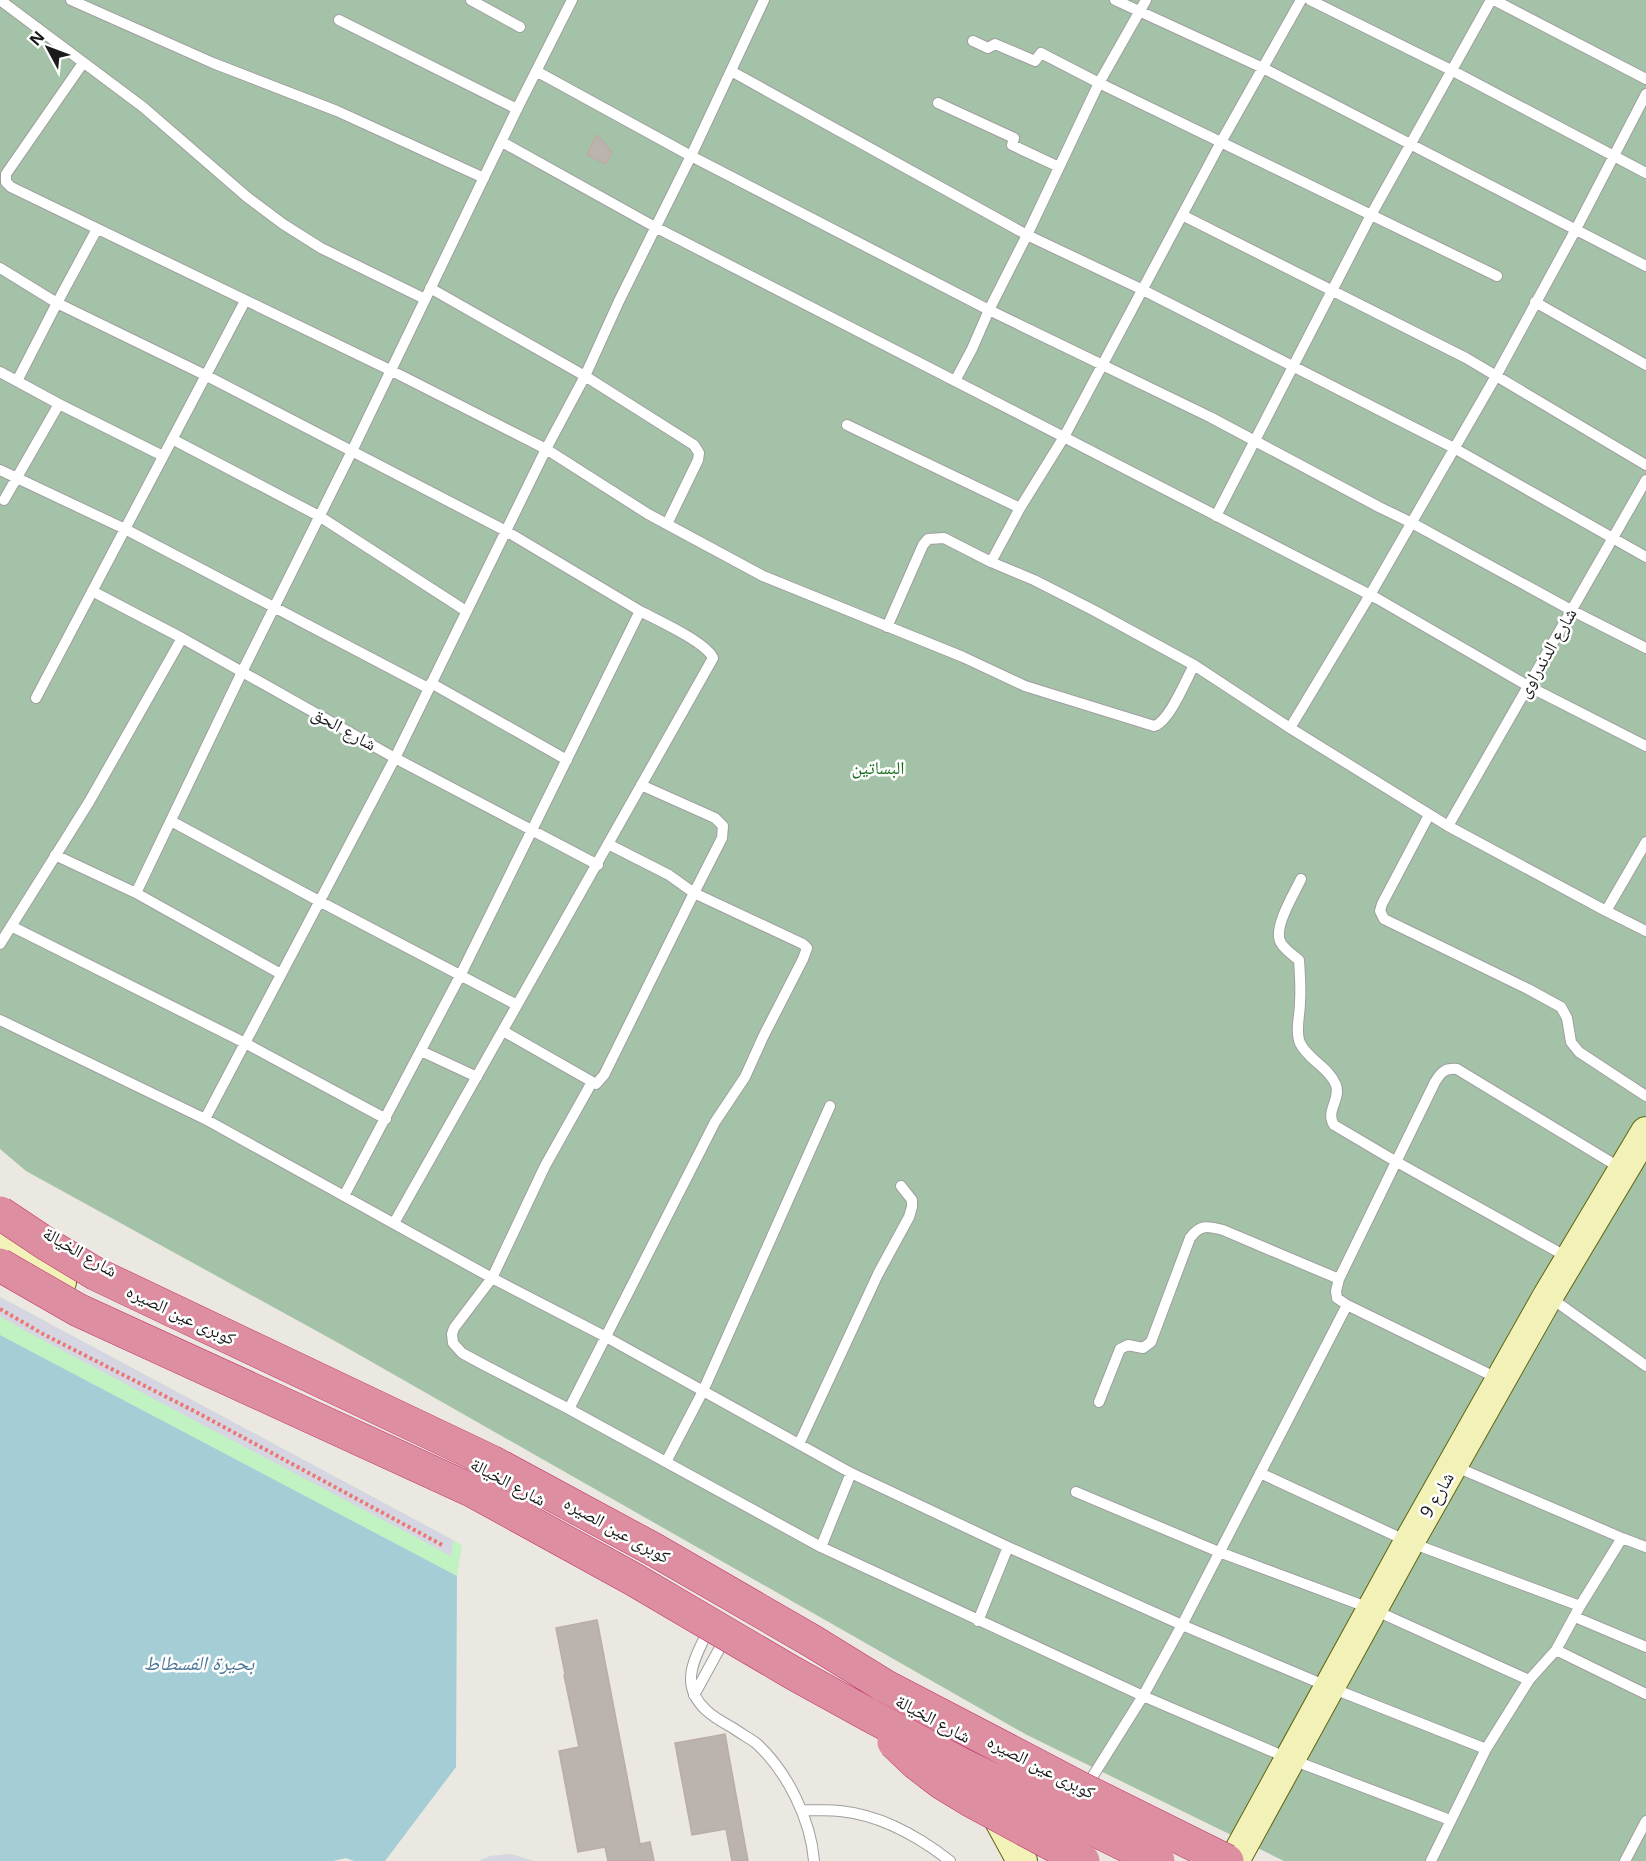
<svg xmlns="http://www.w3.org/2000/svg" width="1646" height="1861" font-family="'Noto Sans','Noto Naskh Arabic',sans-serif">
<rect width="100%" height="100%" fill="#ebe7e1"/>
<!-- cemetery -->
<path fill="#a4c2a7" d="M0 0H1646V1861H1284L1027 1735 342 1345 26 1171 0 1149Z"/>
<!-- park -->
<path fill="#c0f3c1" d="M0 1297 462 1545 457 1576 0 1335Z"/>
<!-- plaza -->
<path fill="#d5d6e1" d="M0 1297 453 1540 451 1556 31 1334 0 1316Z
M511 1854 534 1861H479L490 1856Z"/>
<!-- water -->
<path fill="#a5cdd6" d="M0 1335 457 1576 456 1767 385 1861H354L346 1858 333 1861H0Z"/>
<!-- building -->
<path fill="#bbb3ae" stroke="#bbada5" stroke-width="1.5" d="M597 135 612 152 606 164 587 155Z
M597 1620 640 1844 650 1842 654 1861H608L605 1847 578 1852 559 1751 579 1747 564 1675 565 1674 556 1628Z
M725 1734 748 1861H732L726 1829 692 1835 675 1743Z"/>
<g fill="none" stroke-linecap="round" stroke-linejoin="round">
<!-- lane casing -->
<g stroke="#9f9f9f" stroke-width="12">
<path id="lane" d="M0 0 143 107 247 197 283 224 321 248 425 299
M71 0 213 63 337 111 484 178
M471 0 520 27
M1115 0 1263 68 1646 266
M1146 0 1099 83 1027 235 989 310 972 349 955 381 1378 599 1528 686 1646 746
M1310 0 1453 71 1646 173
M1494 0 1646 79
M339 20 517 109
M973 41 988 48 995 44 1035 61 1041 53 1099 83 1497 276
M83 63 6 174V182L11 187 390 370 546 449 648 514 763 576 963 657 1025 686 1154 726C1169 722 1186 680 1194 665
M536 71 691 156 989 310 1210 417 1379 507 1412 523 1571 610 1646 648
M731 71 1027 235 1141 289 1454 448 1646 557
M1646 94 1576 229 1496 376 1370 595 1290 728 1448 826 1606 911 1646 931
M938 103 1014 138 1012 145 1059 167
M502 142 655 227 955 381
M1182 215 1466 358 1646 465
M0 268 57 303 207 376 506 531 640 611 460 976 344 1196
M430 288 585 376 694 445 699 453 698 460 667 524
M1535 302 1646 365
M0 372 59 404 163 456
M17 381 57 303 97 229
M847 425 1020 508
M172 439 319 516 466 611
M0 470 125 529 428 688
M4 500 59 404
M1216 516 1371 215 1491 0
M991 562 1020 508 1064 437 1221 142 1301 0
M92 591 182 638 395 758 598 865
M887 627 923 545 928 539 944 538 991 562 1034 580 1093 610 1194 665 1290 728
M431 683 567 760
M36 698 245 301
M1429 815 1382 904 1380 911 1384 919 1528 989 1561 1007 1567 1018 1571 1042 1579 1052 1646 1096
M171 821 319 901 517 1005
M1448 826 1646 480
M55 855 136 893 281 974
M1301 879C1294 894 1272 929 1281 943 1285 950 1293 955 1299 960 1300 974 1301 988 1300 1002 1300 1015 1295 1031 1300 1043 1308 1060 1329 1067 1336 1085 1341 1100 1325 1111 1334 1125L1395 1161 1569 1258
M136 893 242 672 352 451 517 109 572 0
M1606 911 1646 842
M11 926 245 1043 386 1119
M0 944 89 802 182 638
M0 1020 205 1119 492 1278 606 1337 851 1473 1008 1547 1182 1625 1329 1687 1486 1749
M503 1031 596 1084 604 1075 694 893 669 875 608 844
M421 1051 477 1077
M592 1082 545 1166 492 1278 454 1328 452 1334 453 1343 462 1353 486 1366 569 1409 821 1547 1143 1696 1290 1759 1450 1820
M205 1119 395 758 546 449 585 376 619 301 691 156 764 0
M394 1223 713 658C706 642 657 620 640 611
M1551 1298 1646 1366
M1499 1379 1347 1305 1337 1298 1336 1291 1339 1279 1435 1082C1441 1072 1445 1068 1457 1069L1622 1169
M1099 1402 1120 1349 1128 1345 1143 1348 1151 1342 1190 1238C1200 1224 1208 1226 1223 1230L1339 1279
M569 1409 715 1122 745 1077 763 1037 803 959 807 948 803 944 694 893 722 838 723 826 715 818 641 785
M799 1444 878 1274 909 1217 912 1207V1200L901 1186
M666 1462 703 1391 830 1106
M1260 1473 1409 1542 1580 1606
M1076 1492 1219 1552 1372 1609 1529 1680 1556 1650 1580 1606 1622 1538 1454 1466
M1622 1538 1646 1547
M821 1547 851 1473
M1575 1617 1646 1647
M978 1621 1008 1547
M706 1635C693 1661 680 1686 706 1710 713 1717 724 1723 733 1728 740 1733 749 1738 756 1743 787 1771 811 1820 814 1861
M1556 1650 1646 1694
M694 1695 722 1644
M1086 1787 1143 1696 1182 1625 1347 1305
M802 1810C814 1810 827 1810 840 1811 880 1815 918 1836 950 1861
M1431 1861 1486 1749 1529 1680
M1625 1861 1646 1821"/>
</g>
<!-- secondary casing -->
<g stroke="#61650e" stroke-width="32">
<path id="secondary" d="M0 1245 61 1282
M992 1806 1022 1861
M1234 1861 1409 1542 1548 1296 1646 1132"/>
</g>
<!-- path -->
<path stroke="#ec7671" stroke-width="4" stroke-dasharray="3 3" stroke-linecap="butt" d="M0 1309 43 1334 196 1412 444 1546"/>
<!-- lane -->
<use href="#lane" stroke="#fff" stroke-width="10"/>
<!-- secondary -->
<use href="#secondary" stroke="#f2f2b8" stroke-width="30"/>
<!-- highway-bridge casing -->
<g stroke="#c4336d" stroke-width="34" stroke-linecap="butt">
<path id="highway-bridge" d="M0 1213 48 1245 96 1274 492 1462 653 1549 812 1641 885 1686 1082 1789 1227 1861
M0 1265 78 1310 473 1491 633 1579 793 1673 871 1716 963 1765 1158 1861
M894 1742 916 1763 942 1783 970 1800 1083 1861"/>
</g>
<!-- highway-bridge -->
<use href="#highway-bridge" stroke="#dd8ea1" stroke-width="33"/>
</g>
<g text-anchor="middle" stroke-width="5" stroke-linejoin="round" paint-order="stroke">
<!-- street labels -->
<g font-size="18" fill="#1b1b1b" stroke="#fff">
<text transform="translate(1547 653) rotate(-60)" y="6">شارع الدندراوى</text>
<text transform="translate(344 729) rotate(29)" y="6">شارع الحق</text>
<text transform="translate(80 1252) rotate(30)" y="6">شارع الخيالة</text>
<text transform="translate(181 1315) rotate(25)" y="6">كوبرى عين الصيره</text>
<text transform="translate(508 1482) rotate(28)" y="6">شارع الخيالة</text>
<text transform="translate(1437 1495) rotate(-60)" y="6">شارع 9</text>
<text transform="translate(617 1530) rotate(29)" y="6">كوبرى عين الصيره</text>
<text transform="translate(933 1719) rotate(28)" y="6">شارع الخيالة</text>
<text transform="translate(1041 1767) rotate(27)" y="6">كوبرى عين الصيره</text>
</g>
<!-- park labels -->
<g font-size="18" fill="#146d17" stroke="#fff">
<text x="878" y="774">البساتين</text>
</g>
<!-- water labels -->
<g font-size="20" font-style="italic" fill="#4e7899" stroke="#fff">
<text x="199" y="1670">بحيرة الفسطاط</text>
</g>
</g>
<!-- north arrow -->
<g transform="translate(48 48) rotate(311)" stroke="#ffffff" stroke-width="4.5" paint-order="stroke">
<path d="M0-4.5L10 22L0 15L-10 22Z" fill="#1b1b1b"/>
<text y="-9" font-size="16" font-weight="bold" text-anchor="middle" fill="#1b1b1b">N</text>
</g>
</svg>
